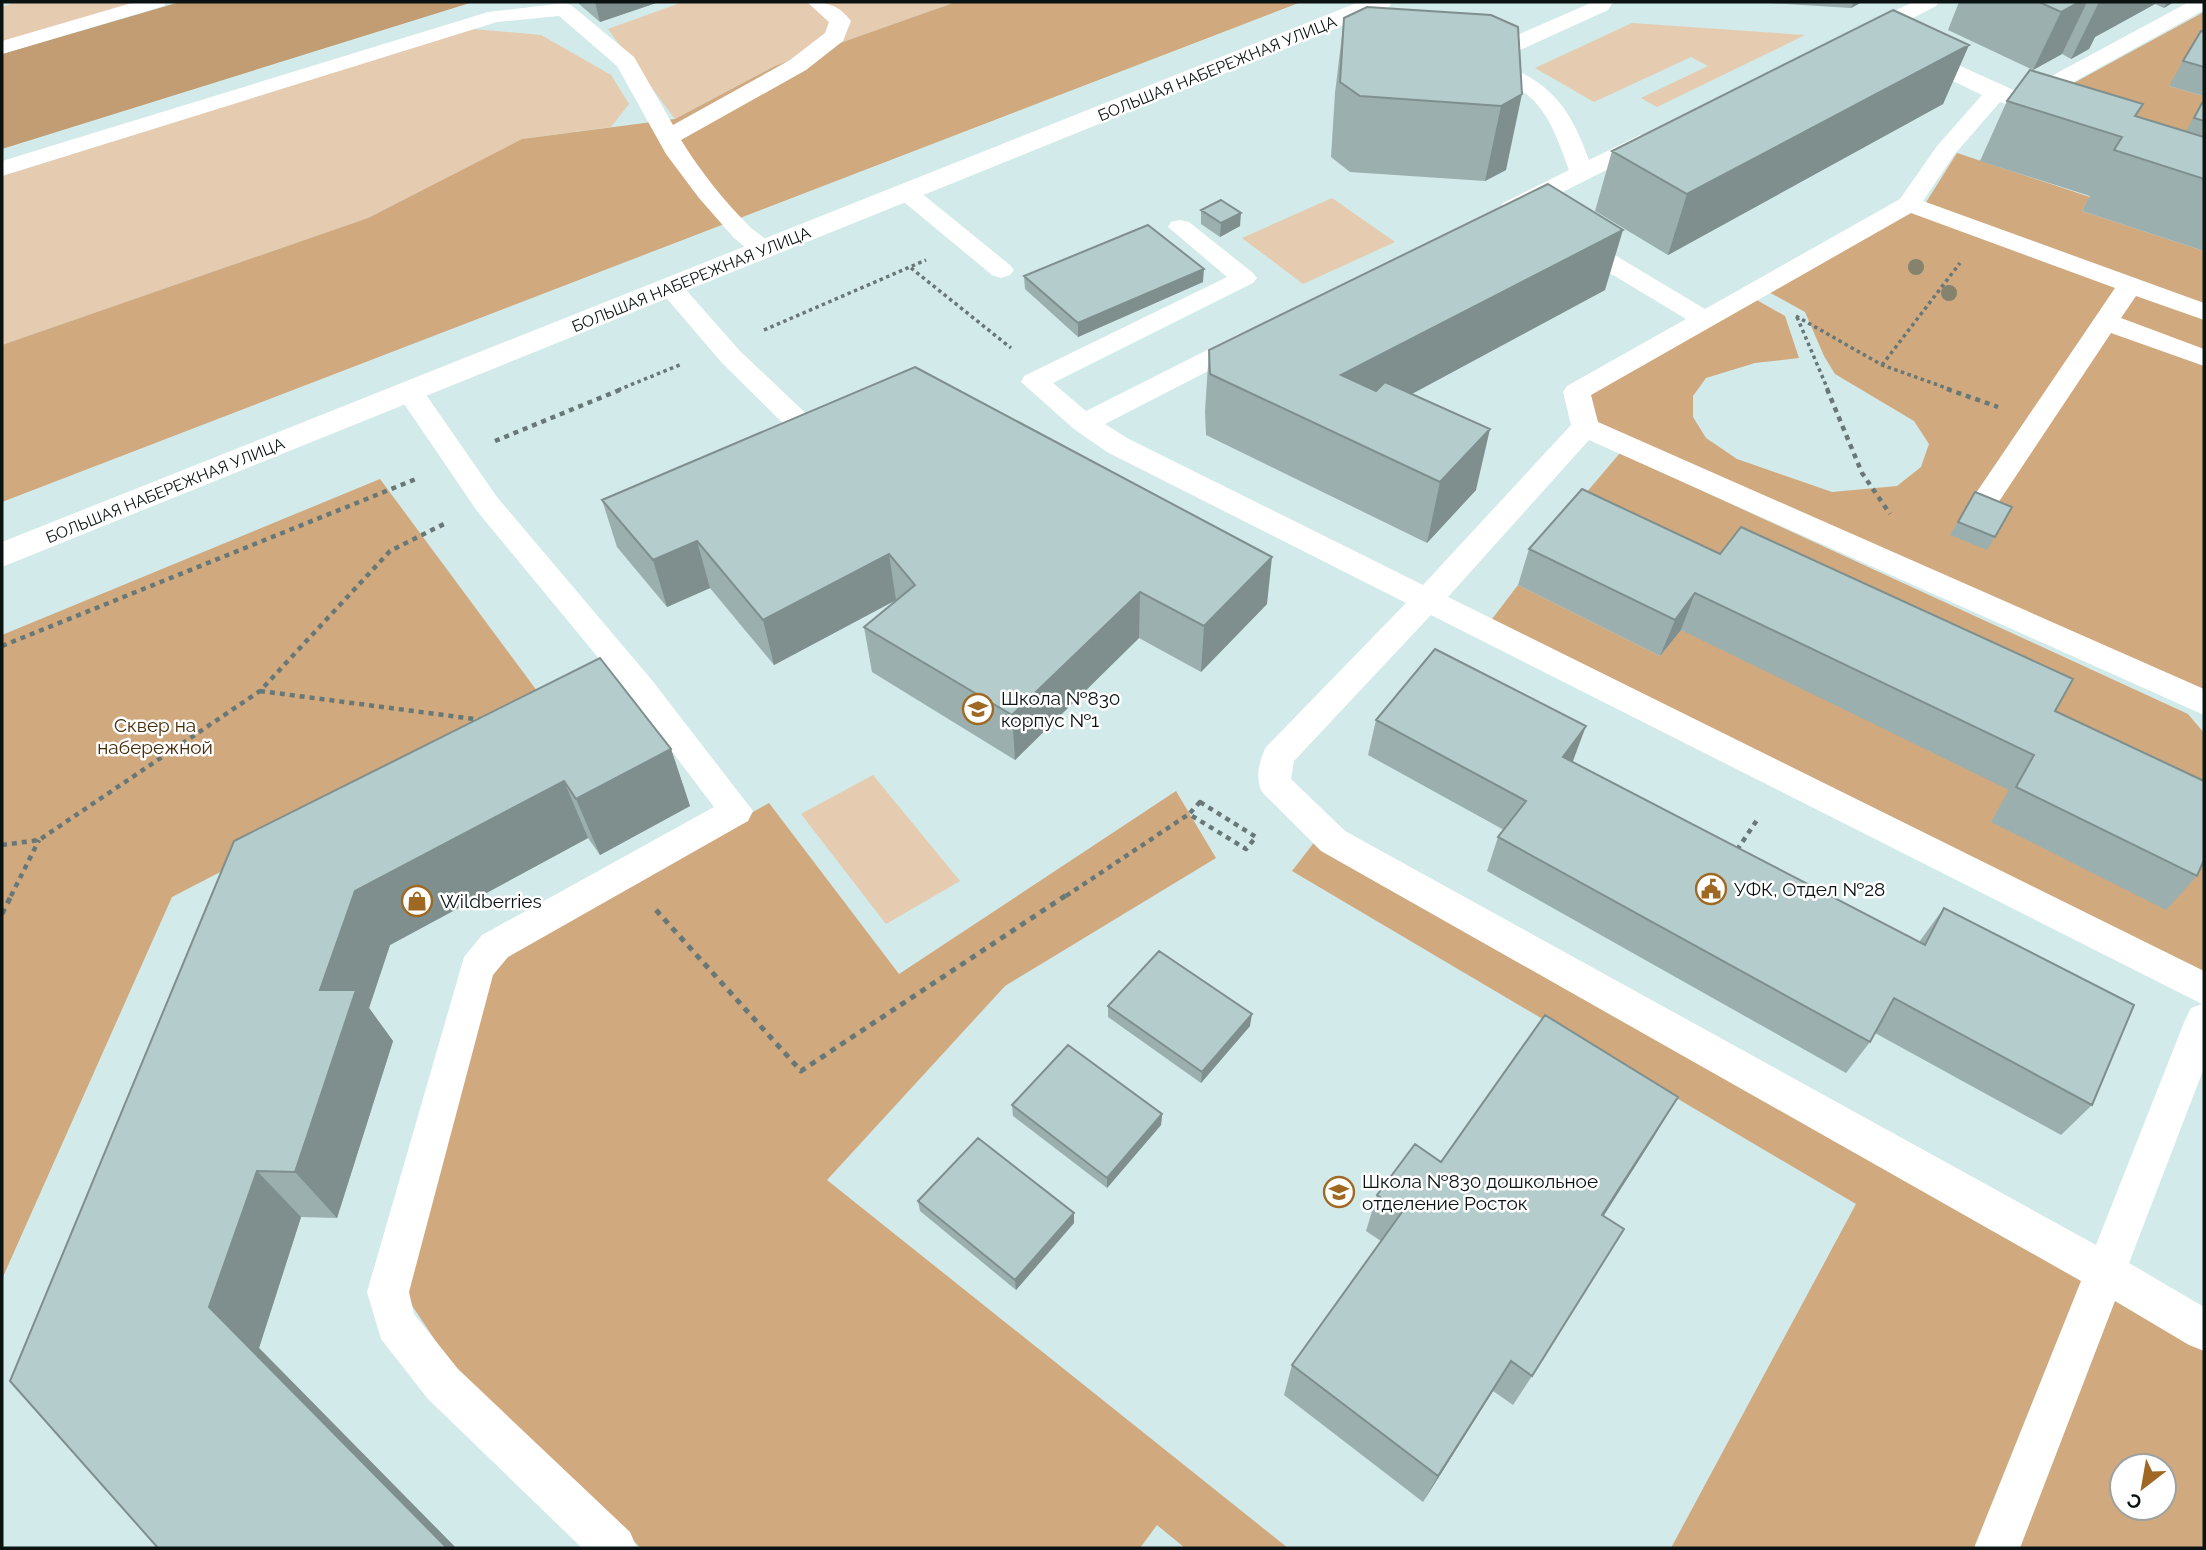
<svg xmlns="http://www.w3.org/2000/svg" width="2206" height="1550" font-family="Raleway,sans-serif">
<rect width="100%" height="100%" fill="#d2eae9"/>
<!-- green -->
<path fill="#e5cbaf" d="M16 2H140L2 42V7Z
M683 2H956L775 66 675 119 608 29Z
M1632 23 1805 35 1657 107 1641 98 1708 66 1691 57 1594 102 1535 68Z
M473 29 541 35 611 75 629 104 611 127 522 139 368 218 2 345V176Z
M1332 198 1395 242 1303 284 1242 238Z
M873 775 960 881 886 924 801 814Z"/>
<!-- forest -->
<path fill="#d0a97f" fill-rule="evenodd" d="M956 2H1301L2 502V345L368 218 522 139 675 119 775 66Z
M2204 12V56L2169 86 2204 96V156L2039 102Z
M1957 153 2090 197 2082 211 2204 251V306L1925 204Z
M1912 211 2204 318V696L1617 434 1596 421 1588 396 1755 299 1785 316 1799 358 1755 363 1706 378 1693 396V417L1706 438 1737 459 1832 492 1897 486 1921 467 1929 444 1914 421 1835 374 1824 356 1805 312 1767 291Z
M1620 453 2188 714 2204 733V978L1489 623 1518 585 1660 656 1681 630 2202 830 1563 520Z
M380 479 546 703 172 897 2 1279V635Z
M1176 791 1216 858 1005 986 827 1180 1288 1548H1185L1157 1525 1140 1548H641L457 1373 405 1295 490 970 508 951 769 803 899 974Z
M1316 840 2204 1346V1548H1671L1856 1204 1292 871ZM2122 1466H2164V1508H2122Z"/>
<!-- water -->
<path fill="#c29c72" d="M180 2H473L2 149V54Z"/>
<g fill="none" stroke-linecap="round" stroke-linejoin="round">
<!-- path-far2 -->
<path stroke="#687877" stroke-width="3.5" stroke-dasharray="3.5 3.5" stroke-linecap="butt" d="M911 268 1011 348
M1796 316 1882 365 1952 390
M1797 317 1828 390
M764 330 926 260
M1882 365 1960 263
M618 390 682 364"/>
<!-- path-far1 -->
<path stroke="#687877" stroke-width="4.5" stroke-dasharray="5 5" stroke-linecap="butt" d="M1827 389 1862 473 1890 514
M1947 389 1998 407
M495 441 622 389
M2 646 416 479
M260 691 482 720
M1200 802 1256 837 1246 849 1189 814Z
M2 845 39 840 260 691 390 551 448 522
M1737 850 1759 817
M11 896 39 840
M1066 896 1189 814"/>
<!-- path -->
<path stroke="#687877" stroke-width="5" stroke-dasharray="6 6" stroke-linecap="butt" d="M656 910 801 1071 1068 894
M2 914 12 894"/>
<!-- service -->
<path fill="#fff" fill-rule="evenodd" d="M135 2H167L164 6 2 54V41Z
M807 2C826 2 838 4 851 21L843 41 806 70 681 140C700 171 725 202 751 228 760 235 770 241 776 250L773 255 764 257 755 255 734 238 699 198 666 154 617 66 559 16 497 22 2 176V161L488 12 564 3 571 5 634 57 673 125 790 60 825 33 829 22Z
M1593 2H1613L1608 10 1496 61C1551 83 1569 105 1589 160L1640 135H1656L1660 140 1656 145 1521 213 1512 215 1503 213 1500 208 1503 203 1569 170C1546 105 1536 90 1469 66L1466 61 1469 56Z
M1913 2H1939L1936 6 1871 40H1855L1852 35 1855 30Z
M2189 2H2204V10L2041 100 2060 106 2063 111 2060 116 2052 118 2000 102 1954 155 1923 201 2204 303V320L2136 296 2121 318 2204 349V366L2111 333 1998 503 1988 506 1978 503 1974 496 2115 288 1911 213 1591 395 1598 422 2204 689V715L1589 440 1448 597 2204 971V1068L2129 1263 2204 1307V1351L2189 1345 2115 1301 2020 1548H1974L2081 1281 1321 851 1262 792C1255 778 1259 761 1266 747L1406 603 1107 452 1074 429 1021 382 1024 376 1227 277 1168 227 1171 222 1180 220 1189 222 1253 273 1257 278 1253 283 1053 383 1086 411 1239 334 1248 332 1257 334 1261 340 1257 346 1105 424 1127 438 1423 585 1571 425 1563 392 1567 386 1686 319 1565 246 1562 241 1565 236 1574 234 1583 236 1705 309 1900 199 1937 146 1982 95 1907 59 1904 54 1907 49H1923L2020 93ZM1431 615 2202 1004 2191 1008 2185 1020 2096 1245 1345 831 1291 779 1294 761Z
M907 186 915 188 1010 265 1014 270 1010 275 1001 278 992 275 899 198 895 193 899 188Z
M670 279 679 282 740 351 836 442 840 449 836 456 826 458 816 456 722 363 657 287 661 282Z
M410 383 420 386 497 497 651 679 753 811 748 821 508 957 493 975 409 1292 414 1314 458 1369 630 1532 637 1548H582L428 1399 381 1339 367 1292 464 957 482 935 714 807 629 695 477 511 396 392 400 386Z"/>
<!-- minor -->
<path fill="#fff" fill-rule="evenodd" d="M1359 2H1392L1389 7 2 567V542Z"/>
</g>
<!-- trees -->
<g fill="#85826e">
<circle cx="1916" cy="267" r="8"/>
<circle cx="1949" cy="293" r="8"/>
</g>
<!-- wall -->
<path fill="#9bafaf" d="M579 2H659L600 22 579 4Z
M1752 2H1862L1851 8Z
M1959 2H2174L2164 8 2155 4 2095 37 2089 49 2071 59 2062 54 2033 70 1948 30Z
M1344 18 1518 27 1506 170 1485 181 1350 172 1331 157 1335 93Z
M2204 32V96L2169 86 2183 61Z
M1969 45 1943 104 1668 255 1595 211 1612 151Z
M2007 101 2136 116 2204 137V251L2082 211 2090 196 1980 161Z
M2202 103H2204V136L2186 131Z
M1201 210 1240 226 1220 237 1201 224Z
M1024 276 1203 282 1078 337 1025 289Z
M1605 290 1412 394 1476 490 1427 543 1206 435 1205 411 1209 350Z
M1582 489 2055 711 2197 876 2166 910 1991 822 2009 790 1681 630 1660 656 1518 585 1529 549Z
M1975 492 2012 507 1987 550 1950 535Z
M602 500 1267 604 1201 672 1139 638 1015 760 872 672 864 627 897 601 896 600 774 665 710 588 667 607 617 547Z
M1376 720 1919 942 1944 908 2092 1105 2061 1135 1875 1033 1870 1042 1846 1073 1487 871 1498 837 1504 830 1368 755Z
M671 749 690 806 600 855 588 838 390 945 369 1008 393 1041 337 1218 301 1217 259 1348 456 1548H158L234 841Z
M1108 1006 1250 1026 1201 1083 1108 1017Z
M1012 1105 1162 1114 1161 1125 1107 1188 1013 1116Z
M1655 1135 1603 1216 1532 1376 1513 1405 1493 1391 1423 1502 1284 1395 1292 1365 1381 1241 1366 1231 1377 1195 1441 1162Z
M918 1201 1074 1213V1223L1016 1290 920 1211Z"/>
<!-- shaded-wall -->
<path fill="#7e8f8e" d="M595 2H659L600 22Z
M1854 2H1862L1851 8Z
M2079 2H2087L2062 54 2033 70 2061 12Z
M2099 2H2156L2155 4 2095 37 2089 49 2071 59Z
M2167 2H2174L2164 8Z
M1969 45 1943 104 1668 255 1687 194Z
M1522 94 1506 170 1485 181 1501 106Z
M1241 213 1240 226 1220 237 1221 223Z
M1623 230 1605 290 1337 434 1341 375Z
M1204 269 1203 282 1078 337V323Z
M1490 429 1476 490 1427 543 1440 482Z
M697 541 710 588 667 607 653 560Z
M889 554 896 600 774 665 763 620Z
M1272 557 1267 604 1201 672 1204 626Z
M1140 592 1139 638 1015 760 1012 715Z
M1695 593 1681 630 1660 656 1675 620Z
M1586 726 1573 761 1550 792 1563 757Z
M671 749 690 806 600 855 576 799Z
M564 781 588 838 390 945 369 1008 393 1041 337 1218 295 1172 320 990 355 891Z
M1252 1014 1250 1026 1201 1083 1202 1072Z
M1678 1097 1655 1135 1582 1250 1602 1215Z
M1162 1114 1161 1125 1107 1188V1178Z
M257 1171 301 1217 259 1348 456 1548H447L209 1307Z
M1074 1213V1223L1016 1290 1015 1280Z
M1511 1361 1493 1391 1423 1502 1438 1476Z"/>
<!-- building -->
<path fill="#b4cccb" stroke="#7e8f8e" stroke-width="2" d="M2039 2H2079L2061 12Z
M1367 7 1491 15 1518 27 1522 94 1501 106 1360 96 1340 82 1344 18Z
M1893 10 1969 45 1687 194 1612 151Z
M2201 31 2204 32V67L2183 61Z
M2030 70 2143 104 2135 116 2204 137V179L2114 150 2122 137 2007 101Z
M2202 103H2204V121L2194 118Z
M1548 184 1623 230 1341 375 1376 391 1385 382 1490 429 1440 482 1210 374 1209 350Z
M1221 200 1241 213 1221 223 1201 210Z
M1148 225 1204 269 1078 323 1024 276Z
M915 367 1272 557 1204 626 1140 592 1012 715 864 627 915 585 889 554 763 620 697 541 653 560 602 500Z
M1582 489 1720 554 1741 527 2073 679 2055 711 2204 781V860L2197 876 2016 787 2034 755 1695 593 1675 620 1529 549Z
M1975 492 2012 507 1995 537 1958 522Z
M1435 649 1586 726 1563 757 1925 945 1944 908 2134 1005 2092 1105 1894 998 1870 1042 1498 837 1526 801 1376 720Z
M600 658 671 749 576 799 564 781 355 891 320 990H356L295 1172 257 1171 209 1307 447 1548H158L10 1381 234 841Z
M1159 951 1252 1014 1202 1072 1108 1006Z
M1545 1015 1678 1097 1602 1215 1624 1229 1532 1376 1511 1361 1438 1476 1292 1365 1402 1212 1377 1195 1415 1144 1441 1162Z
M1068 1045 1162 1114 1107 1178 1012 1105Z
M978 1138 1074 1213 1015 1280 918 1201Z"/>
<!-- icons -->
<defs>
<g id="school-ring" transform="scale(1.575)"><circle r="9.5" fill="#fff" stroke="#9f6923" stroke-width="1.5"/><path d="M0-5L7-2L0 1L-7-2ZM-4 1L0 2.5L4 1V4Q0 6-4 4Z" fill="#9f6923"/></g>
<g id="civic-ring" transform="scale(1.575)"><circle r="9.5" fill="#fff" stroke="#9f6923" stroke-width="1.5"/><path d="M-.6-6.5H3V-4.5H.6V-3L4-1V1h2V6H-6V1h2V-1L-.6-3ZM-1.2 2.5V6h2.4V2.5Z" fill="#9f6923"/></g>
<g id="shop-ring" transform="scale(1.575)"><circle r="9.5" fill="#fff" stroke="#9f6923" stroke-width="1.5"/><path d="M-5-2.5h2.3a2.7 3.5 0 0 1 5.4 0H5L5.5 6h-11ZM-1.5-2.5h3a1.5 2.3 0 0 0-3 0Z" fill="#9f6923"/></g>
</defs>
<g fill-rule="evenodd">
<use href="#school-ring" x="978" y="709"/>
<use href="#civic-ring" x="1711" y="889"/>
<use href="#shop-ring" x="417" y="901"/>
<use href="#school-ring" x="1339" y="1192"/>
</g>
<g text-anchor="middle" stroke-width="5" stroke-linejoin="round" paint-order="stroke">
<!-- far-street labels -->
<g font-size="16" fill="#0a1312" stroke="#fff">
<text transform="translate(1217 68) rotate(-22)" y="6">БОЛЬШАЯ НАБЕРЕЖНАЯ УЛИЦА</text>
<text transform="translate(691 279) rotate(-22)" y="6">БОЛЬШАЯ НАБЕРЕЖНАЯ УЛИЦА</text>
<text transform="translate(165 490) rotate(-22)" y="6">БОЛЬШАЯ НАБЕРЕЖНАЯ УЛИЦА</text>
</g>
<!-- poi labels -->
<g font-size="19" fill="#0a1312" stroke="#fff" text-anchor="start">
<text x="1001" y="705">Школа №830<tspan x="1001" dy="22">корпус №1</tspan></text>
<text x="1734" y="896">УФК, Отдел №28</text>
<text x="440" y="908">Wildberries</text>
<text x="1362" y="1188">Школа №830 дошкольное<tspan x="1362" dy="22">отделение Росток</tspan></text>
</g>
<!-- park labels -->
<g font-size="19" fill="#462c09" stroke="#fff">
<text x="155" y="732">Сквер на<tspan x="155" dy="22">набережной</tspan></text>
</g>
</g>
<!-- border -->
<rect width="2206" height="1550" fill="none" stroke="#0a1312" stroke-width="7"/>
<!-- north arrow -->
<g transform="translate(2143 1487) rotate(211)"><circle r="33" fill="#ffffff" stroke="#9da1a0" stroke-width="2"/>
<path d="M0-5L12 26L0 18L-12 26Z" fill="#9f6923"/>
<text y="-10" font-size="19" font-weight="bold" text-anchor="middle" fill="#0a1312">С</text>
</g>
</svg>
